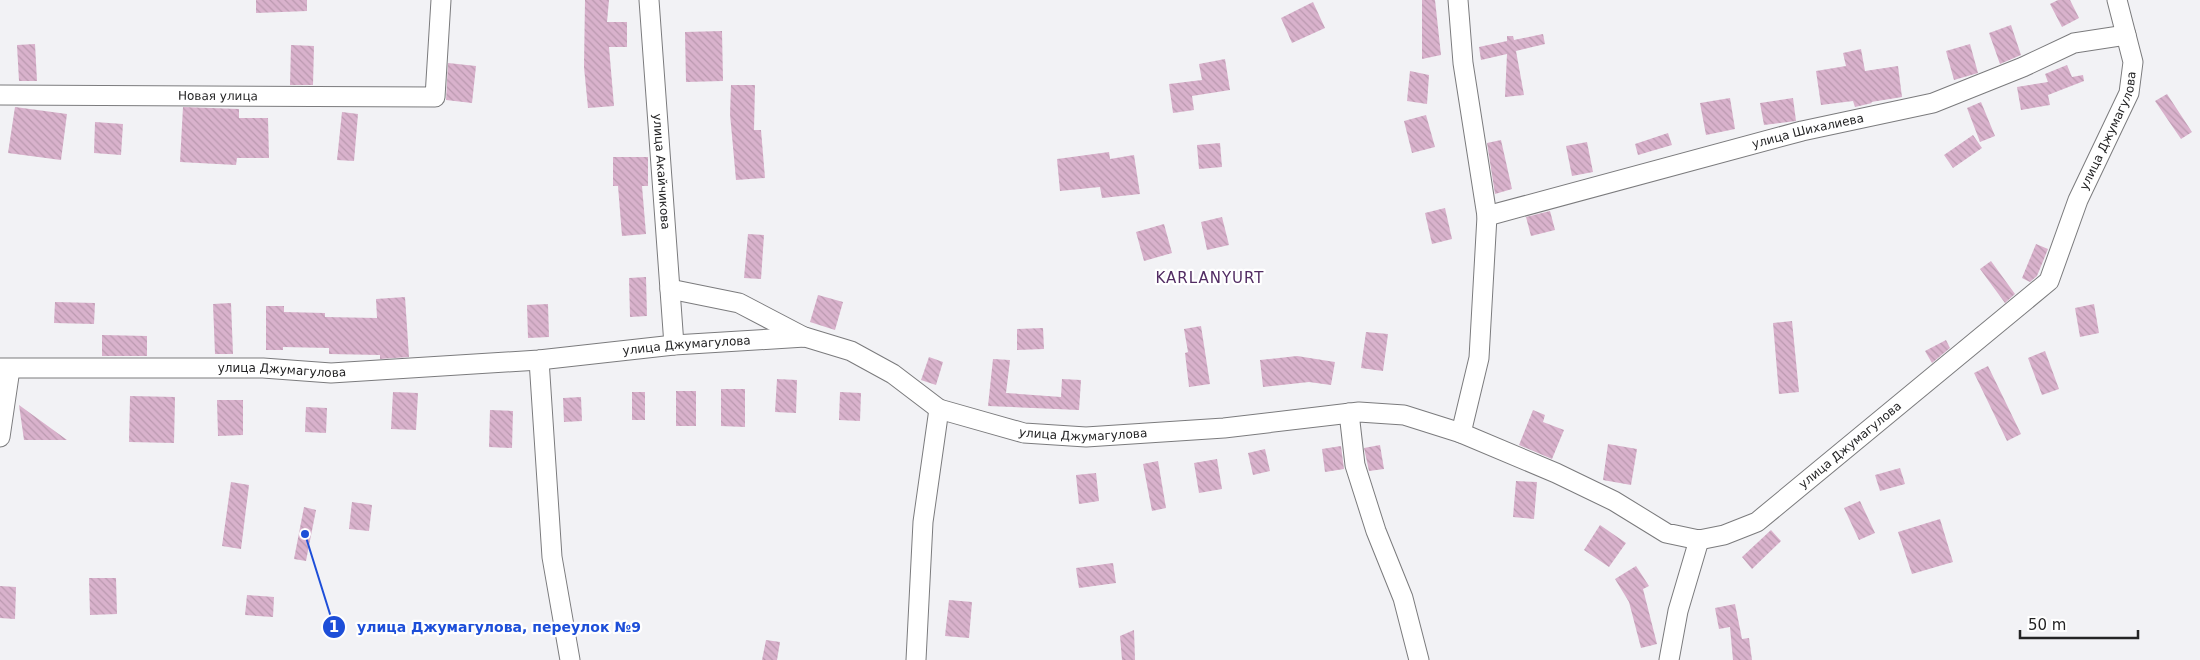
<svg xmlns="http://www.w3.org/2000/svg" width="2200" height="660" font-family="'DejaVu Sans',sans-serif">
<defs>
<pattern id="building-back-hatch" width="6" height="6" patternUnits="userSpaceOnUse" patternTransform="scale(1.25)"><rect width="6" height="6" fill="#d9b2cc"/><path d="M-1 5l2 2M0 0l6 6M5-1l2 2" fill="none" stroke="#ba99af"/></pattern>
</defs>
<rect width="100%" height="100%" fill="#f2f2f5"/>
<!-- building -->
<path fill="url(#building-back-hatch)" d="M256 0H307V11L256 13Z
M585 0H609L607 22H627V47H609L614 106 588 108 584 67Z
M1422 0H1435L1441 55 1422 59Z
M2058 0H2070L2079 18 2062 27 2050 4Z
M1313 2 1325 28 1292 43 1281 18Z
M2011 25 2021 55 2000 64 1989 33Z
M722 31 723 81 686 82 685 32Z
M1543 34 1545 44 1516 51 1524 95 1505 97 1507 54 1481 60 1479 47 1507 41V36H1513L1514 40Z
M35 44 37 81H19L17 45Z
M1970 44 1978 73 1954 80 1946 51Z
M291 45 314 46 313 85H290Z
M1861 49 1865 71 1898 66 1902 97 1871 102 1872 103 1855 107 1853 101 1821 105 1816 71 1846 66 1843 53Z
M1225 59 1230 90 1192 96 1194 110 1173 113 1169 84 1202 80 1199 64Z
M448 63 476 66 472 103 446 100Z
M2067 65 2072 77 2083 75 2084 81 2048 95 2050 105 2021 110 2017 87 2048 82 2045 74Z
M1410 71 1429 75 1427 104 1407 101Z
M731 85H755L754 130H761L765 178 736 180 730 114Z
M2167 94 2192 132 2181 139 2155 101Z
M1730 98 1735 129 1706 135 1700 103Z
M1793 98 1796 121 1764 125 1760 103Z
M1981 102 1995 136 1980 142 1967 108Z
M15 107 67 114 61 160 8 153Z
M183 107 239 109V118H268L269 158H237L236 165 180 162Z
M342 112 358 114 354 161 337 160Z
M1426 115 1435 147 1412 153 1404 121Z
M95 122 123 124 121 155 94 153Z
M1668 133 1672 145 1638 155 1635 144Z
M1973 135 1982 148 1953 168 1944 155Z
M1501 140 1512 189 1495 194 1487 143Z
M1587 142 1593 172 1572 176 1566 146Z
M1220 143 1222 167 1199 169 1197 145Z
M1109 152 1110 159 1134 155 1140 194 1102 198 1100 187 1060 191 1057 159Z
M613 157H648V186H642L646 234 622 236 618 186H613Z
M1445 208 1452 239 1432 244 1425 213Z
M1550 211 1555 230 1531 236 1526 217Z
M1222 217 1229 245 1207 250 1201 222Z
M1164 224 1172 253 1144 261 1136 232Z
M748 234 764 235 761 279 744 278Z
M2036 244 2048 249 2037 276 2030 282 2022 278Z
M1991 261 2015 294 2005 303 1980 269Z
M646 277 647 316 630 317 629 278Z
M818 295 843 302 835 330 810 322Z
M405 297 409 357 380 359V355L329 354V348L283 347V350H266V306H284V312L325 313V317L377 318 376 299Z
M55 302 95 303 94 324 54 323Z
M231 303 233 354H215L213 304Z
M548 304 549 337 528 338 527 305Z
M2094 304 2099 333 2080 337 2075 308Z
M1792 321 1799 392 1779 394 1773 323Z
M1201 326 1210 384 1189 387 1185 353 1188 352 1184 329Z
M1043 328 1044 349 1017 350V329Z
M1366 332 1388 334 1383 371 1361 368Z
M102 335 147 336V356H102Z
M1946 340 1950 348 1932 363 1925 351Z
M2045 351 2059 389 2042 395 2028 358Z
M1297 356 1335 362 1331 385 1309 382 1263 387 1260 360Z
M929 357 943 362 936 385 921 380Z
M993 359 1010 360 1006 393 1061 397 1062 379 1081 380 1079 410 988 406Z
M1988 366 2021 434 2007 441 1974 373Z
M777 379 797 380 796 413 775 412Z
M721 389H745V427L721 426Z
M676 391H696V426H676Z
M393 392 418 393 416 430 391 429Z
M632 392H645V420H632Z
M840 392 861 393 860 421 839 420Z
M130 396 175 397 174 443 129 442Z
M581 397 582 421 564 422 563 398Z
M217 400H243V435L218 436Z
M19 405 67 440H24Z
M306 407 327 408 326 433 305 432Z
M490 410 513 411 512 448 489 447Z
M1533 410 1545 415 1543 422 1564 430 1552 459 1519 445Z
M1608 444 1637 449 1631 485 1603 480Z
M1380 445 1384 469 1369 471 1364 448Z
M1341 446 1344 469 1325 472 1322 449Z
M1265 449 1270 471 1253 475 1248 453Z
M1217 459 1222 489 1199 493 1194 463Z
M1158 461 1166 508 1152 511 1143 464Z
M1900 468 1905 484 1880 491 1875 475Z
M1096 473 1099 501 1079 504 1076 475Z
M1516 481 1537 482 1534 519 1513 517Z
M231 482 249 485 241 549 222 546Z
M1860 501 1875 533 1859 540 1844 508Z
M352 502 372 505 369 531 349 529Z
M304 507 316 510 306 561 294 559Z
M1940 519 1953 562 1912 574 1898 532Z
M1600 525 1626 543 1609 567 1584 550Z
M1771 530 1781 541 1752 569 1742 557Z
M1113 563 1116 583 1079 588 1076 568Z
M1636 566 1649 586 1643 589 1657 644 1641 648 1629 602 1615 579Z
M89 578H116L117 614 90 615Z
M0 586 16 587 15 619 0 618Z
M247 595 274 597 273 617 245 615Z
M949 600 972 602 969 638 945 636Z
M1735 604 1742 639 1749 638 1752 660H1733L1730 627 1719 629 1715 608Z
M1134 630 1135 660H1122L1120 636Z
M766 640 780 642 777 660H762Z"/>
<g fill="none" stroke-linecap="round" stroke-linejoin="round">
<!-- minor casing -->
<g stroke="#7b7b7d" stroke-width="21">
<g id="minor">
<path id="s1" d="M649 0 674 345"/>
<path d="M1458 0 1463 63 1487 216 1479 358 1461 433"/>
<path id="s2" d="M0 95 435 97 441 0"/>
<path id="s3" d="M1487 216 1802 131 1933 103 2023 67 2074 43 2126 35"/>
<path d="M670 289 739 303 804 337"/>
<path d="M539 360 552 557 570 660"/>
<path id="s4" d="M0 368H263L331 373 539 360 674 345 805 337 851 351 893 374 939 409 1024 433 1086 437 1224 428 1359 412 1404 415 1461 433 1556 473 1614 501 1666 533 1699 540 1724 535 1757 522 2049 281 2078 200 2129 93 2133 62 2117 0"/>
<path d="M1349 413 1355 465 1376 531 1403 598 1419 660"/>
<path d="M0 437 10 369"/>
<path d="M916 660 923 522 939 409"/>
<path d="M1669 660 1678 611 1699 540"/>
</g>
</g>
<!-- minor -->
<use href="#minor" stroke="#fff" stroke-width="19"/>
</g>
<g text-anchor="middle" stroke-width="4.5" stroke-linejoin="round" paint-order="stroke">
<!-- street labels -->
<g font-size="12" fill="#242425" stroke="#fff">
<text dy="4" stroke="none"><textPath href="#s2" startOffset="218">Новая улица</textPath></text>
<text dy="4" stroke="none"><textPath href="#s3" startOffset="332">улица Шихалиева</textPath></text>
<text dy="4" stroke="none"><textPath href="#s4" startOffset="2354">улица Джумагулова</textPath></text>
<text dy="4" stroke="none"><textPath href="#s1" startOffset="172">улица Акайчикова</textPath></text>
<text dy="4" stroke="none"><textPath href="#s4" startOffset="688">улица Джумагулова</textPath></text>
<text dy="4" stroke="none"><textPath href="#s4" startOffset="282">улица Джумагулова</textPath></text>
<text dy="4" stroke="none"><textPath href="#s4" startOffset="1108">улица Джумагулова</textPath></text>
<text dy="4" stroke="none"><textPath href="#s4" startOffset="1934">улица Джумагулова</textPath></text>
</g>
<!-- quarter labels -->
<g font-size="15" letter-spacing="1" fill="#522c63" stroke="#fff">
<text x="1210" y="283">KARLANYURT</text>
</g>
</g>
<!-- callouts -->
<path fill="none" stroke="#1d4ed8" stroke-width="2" d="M305 534L334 627"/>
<g fill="#1d4ed8" stroke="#fff" stroke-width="2">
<circle cx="305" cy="534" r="5"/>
<circle cx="334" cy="627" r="12"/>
</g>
<g font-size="15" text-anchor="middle" font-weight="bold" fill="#fff">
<text x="334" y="632">1</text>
</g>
<g font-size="14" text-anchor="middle" font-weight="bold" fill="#1d4ed8" stroke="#fff" stroke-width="4.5" stroke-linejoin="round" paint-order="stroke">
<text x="499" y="632">улица Джумагулова, переулок №9</text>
</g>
<!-- scale -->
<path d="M2020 630v8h118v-8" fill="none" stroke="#242425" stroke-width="2.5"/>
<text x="2028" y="630" font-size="15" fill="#242425" stroke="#ffffff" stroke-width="4" paint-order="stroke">50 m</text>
</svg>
